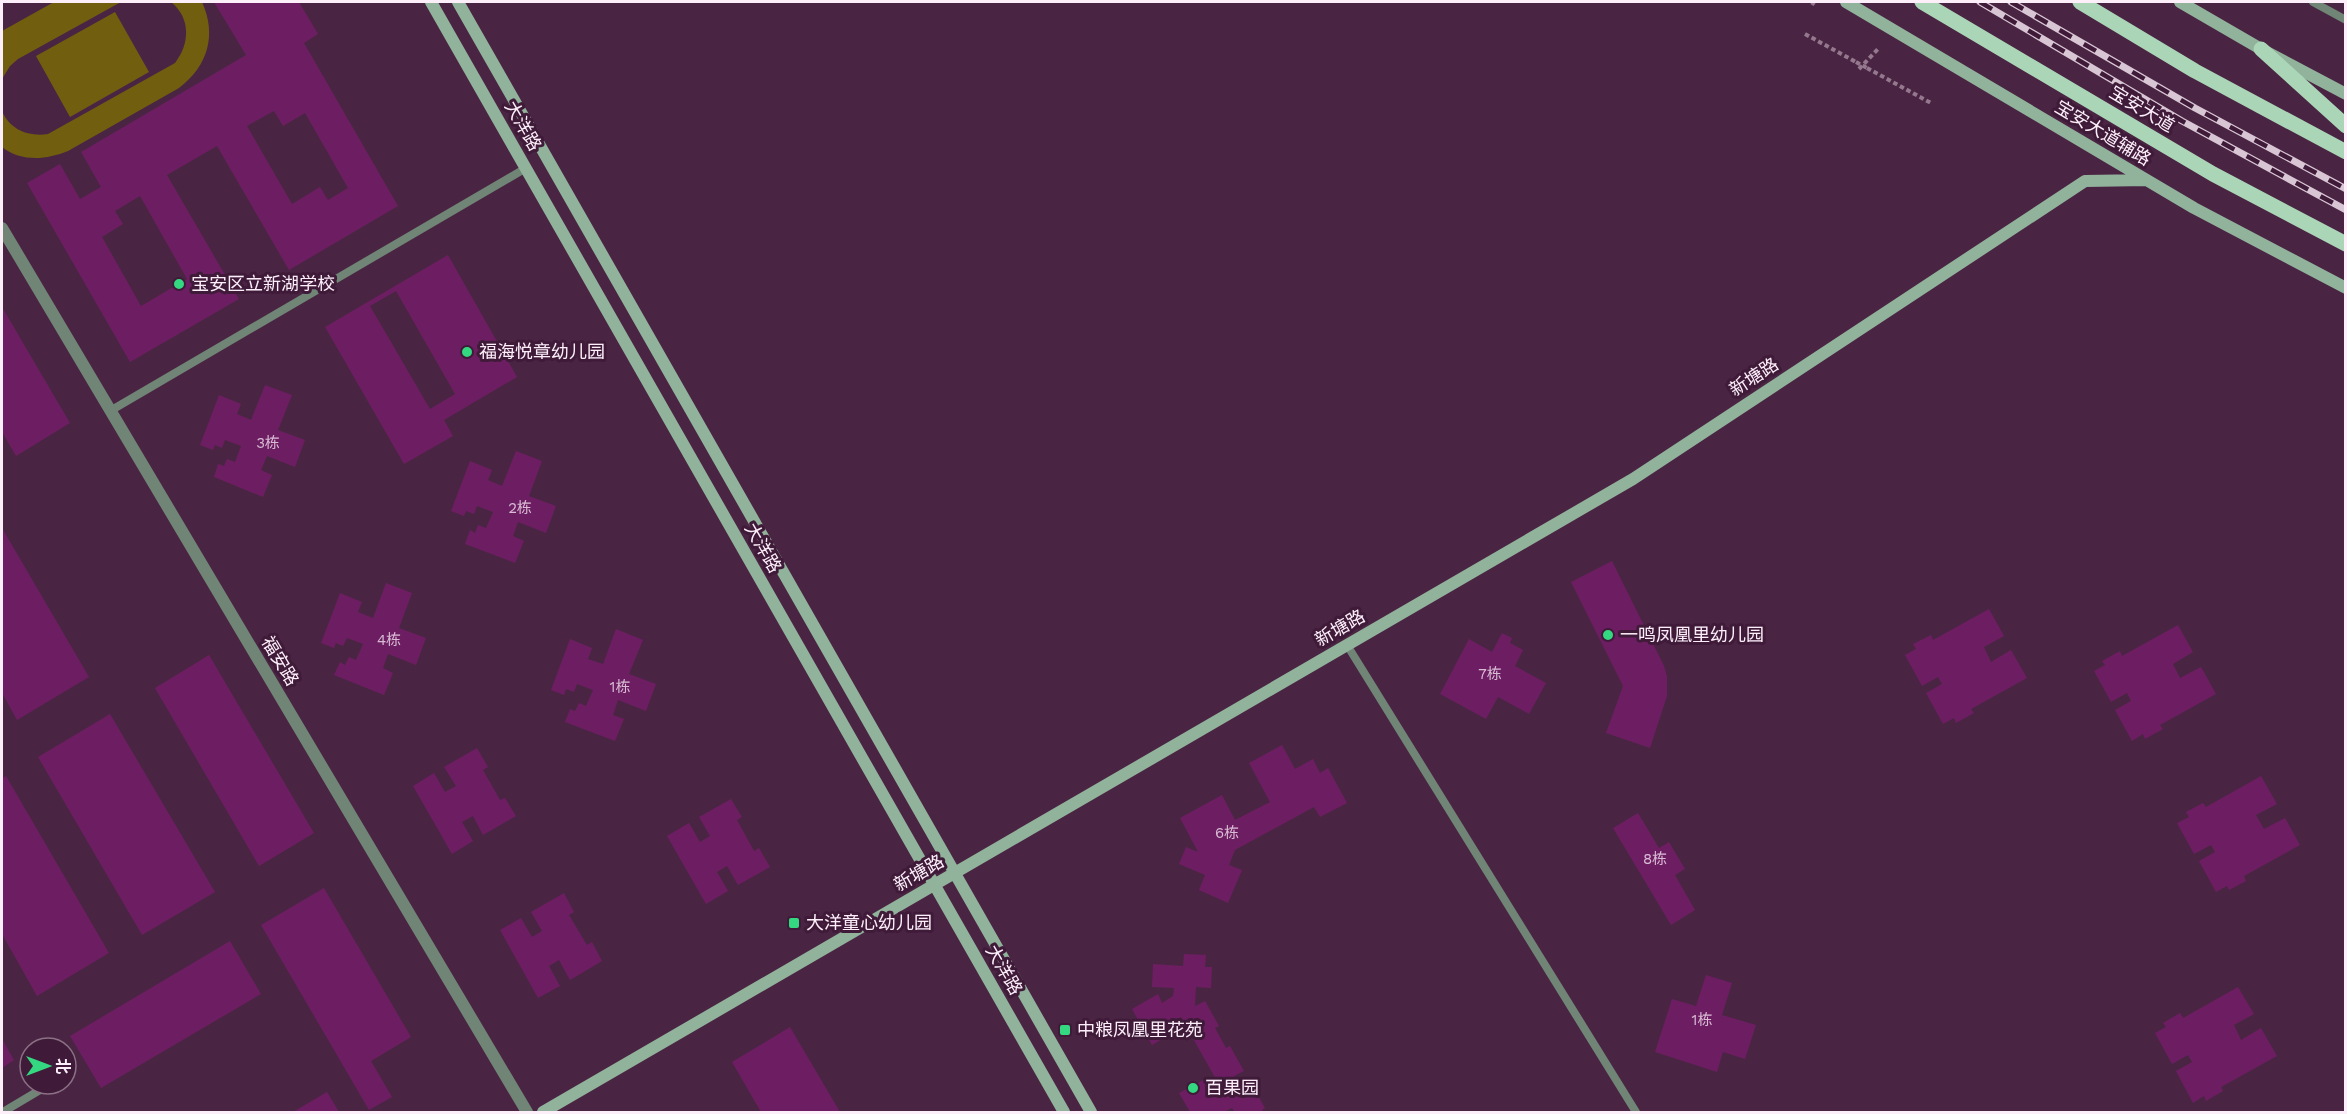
<svg xmlns="http://www.w3.org/2000/svg" width="2347" height="1114" font-family="'Work Sans','Noto Sans SC',sans-serif">
<rect width="100%" height="100%" fill="#4a2543"/>
<!-- pitch -->
<path fill="#715e0f" d="M54 2H121L18 59 10 66 2 79V31Z
M171 2H202C217 35 208 66 179 88L68 151C46 160 21 162 2 147V111C10 130 29 137 48 134L175 63C190 44 191 18 171 2Z
M115 12 149 72 70 117 36 56Z"/>
<!-- building -->
<path fill="#6d1e62" fill-rule="evenodd" d="M214 2H299L318 34 304 43 398 206 289 270 217 146 167 175 239 299 130 362 27 183 60 164 80 199 101 187 81 152 246 55ZM274 111 283 126 305 113 348 188 328 200 320 187 292 204 247 126ZM140 196 187 279 141 306 102 237 123 224 115 211Z
M448 255 517 377 444 420 453 436 404 464 325 327ZM396 291 455 394 430 409 370 306Z
M2 307 70 423 16 456 2 432Z
M265 385 292 395 278 430 305 440 295 467 267 456 261 470 272 475 263 497 214 477 218 464 224 466 227 459 235 462 241 446 225 440 222 448 215 445 213 450 200 445 219 395 241 404 237 414 251 420Z
M516 451 542 461 529 496 556 506 546 533 518 522 513 536 524 541 515 563 465 544 470 530 475 533 478 525 486 528 493 512 477 506 474 514 466 511 464 516 451 511 470 461 492 470 488 480 502 486Z
M2 528 89 677 17 720 2 693Z
M1612 561 1664 666 1667 676V696L1650 748 1606 733 1623 686 1571 582Z
M386 583 412 593 399 628 426 638 416 665 388 654 383 668 393 673 384 695 334 675 340 662 345 665 349 657 356 660 363 644 347 638 343 646 336 643 334 648 321 643 340 593 362 602 358 612 373 618Z
M1989 609 2004 636 1984 647 1991 662 2011 650 2027 678 1971 709 1974 713 1956 723 1954 718 1943 724 1926 693 1942 684 1938 677 1922 686 1905 655 1916 649 1913 644 1931 635 1933 640Z
M2178 625 2193 652 2173 664 2180 678 2201 667 2216 694 2160 725 2163 729 2145 739 2143 734 2132 741 2115 710 2131 701 2127 693 2111 702 2094 671 2105 665 2102 661 2120 651 2122 656Z
M616 629 643 640 629 674 656 684 646 711 618 700 613 715 624 719 615 741 565 722 570 709 575 711 579 703 586 706 593 690 577 684 574 692 566 689 564 695 551 690 570 639 592 648 588 659 603 664Z
M1502 633 1512 638 1510 643 1523 650 1515 666 1546 683 1529 714 1498 697 1486 719 1440 694 1469 639 1492 652Z
M209 655 314 833 259 866 155 688Z
M110 714 215 892 142 935 38 757Z
M1282 745 1295 769 1313 759 1320 773 1328 768 1347 803 1320 817 1314 807 1235 850 1229 865 1242 870 1228 903 1199 890 1205 875 1179 864 1186 847 1198 852 1180 818 1222 795 1235 820 1270 802 1249 763Z
M477 748 488 767 483 770 500 800 505 798 516 816 483 835 473 816 462 822 473 841 452 854 413 786 434 773 445 792 456 786 444 767Z
M6 776 109 953 37 996 2 934V778Z
M2261 776 2277 804 2256 815 2264 829 2285 818 2300 845 2244 876 2246 881 2229 890 2227 886 2216 892 2199 861 2215 852 2211 845 2194 854 2177 823 2189 817 2186 812 2203 803 2206 807Z
M731 799 742 817 737 820 754 851 759 848 770 867 738 885 727 866 717 872 728 891 706 904 667 836 689 823 700 842 710 836 699 817Z
M1638 813 1659 848 1669 842 1685 869 1675 875 1695 910 1671 925 1613 828Z
M324 888 411 1037 371 1061 392 1097 369 1110 261 925Z
M564 893 574 912 569 915 587 945 592 942 602 961 570 980 559 960 549 966 560 986 538 998 500 930 521 918 532 937 542 931 531 912Z
M230 941 261 994 101 1088 70 1036Z
M1184 954 1206 955 1205 967H1212L1211 988 1196 987 1195 1006 1205 1001 1219 1026 1215 1028 1226 1048 1230 1046 1244 1071 1234 1076 1241 1088 1251 1083 1265 1108 1262 1110 1263 1112H1235L1232 1108 1224 1112H1190L1179 1093 1205 1079 1210 1087 1218 1083 1181 1017 1173 1021 1177 1030 1152 1045 1132 1009 1158 994 1162 1003 1173 996 1174 988 1152 987 1153 964 1183 966Z
M1706 975 1732 983 1722 1015 1756 1025 1745 1059 1723 1052 1717 1072 1655 1052 1672 999 1696 1006Z
M2238 987 2254 1014 2234 1025 2241 1040 2261 1028 2277 1056 2221 1087 2223 1091 2206 1101 2204 1096 2193 1103 2176 1071 2192 1062 2188 1055 2172 1064 2155 1033 2166 1027 2163 1023 2180 1013 2183 1018Z
M790 1027 840 1112H761L732 1062Z
M2 1039 14 1060 2 1068Z
M327 1092 339 1112H293Z"/>
<g fill="none" stroke-linecap="round" stroke-linejoin="round">
<!-- path -->
<path stroke="#94788e" stroke-width="4" stroke-dasharray="4.5 3" stroke-linecap="butt" d="M1812 5 1814 2
M1805 34 1856 62
M1867 68 1931 103
M1859 69 1879 48"/>
<!-- lane -->
<path stroke="#708576" stroke-width="8" d="M2313 2 2346 20
M110 411 526 168
M1347 645 1636 1112
M3 1112 50 1084"/>
<!-- street -->
<path stroke="#708576" stroke-width="12" d="M2 228 527 1112"/>
<!-- secondary -->
<path stroke="#91b29b" stroke-width="12" d="M431 2 1064 1112
M458 2 1091 1112
M1846 2 2194 208 2346 288
M2180 2 2261 49 2346 94
M543 1112 1633 479 2085 181 2147 180"/>
<!-- primary -->
<path stroke="#abd5b7" stroke-width="15" d="M1922 2 2213 174 2346 244
M2080 2 2195 71 2346 152
M2261 49 2346 126"/>
<!-- rail casing -->
<g stroke="#d9c6d5" stroke-width="7">
<path id="rail" d="M1980 2 2182 121 2346 210
M2011 2 2195 108 2346 189"/>
</g>
<!-- rail -->
<use href="#rail" stroke="#3f1b39" stroke-width="4.5" stroke-dasharray="14" stroke-linecap="butt"/>
<!-- path-bridge -->
<path stroke="#94788e" stroke-width="4" stroke-dasharray="4.5 3" stroke-linecap="butt" d="M1856 62 1867 68"/>
</g>
<!-- markers -->
<g fill="#34d881" stroke="#3f1b39" stroke-width="2">
<circle cx="179" cy="284" r="6"/>
<circle cx="467" cy="352" r="6"/>
<circle cx="1608" cy="635" r="6"/>
<rect x="788" y="917" width="12" height="12" rx="3"/>
<rect x="1059" y="1024" width="12" height="12" rx="3"/>
<circle cx="1193" cy="1088" r="6"/>
</g>
<g text-anchor="middle" stroke-width="6" stroke-linejoin="round" paint-order="stroke">
<!-- number labels -->
<g font-size="15" fill="#d9bbd4">
<text x="268" y="448">3栋</text>
<text x="520" y="513">2栋</text>
<text x="389" y="645">4栋</text>
<text x="1490" y="679">7栋</text>
<text x="620" y="692">1栋</text>
<text x="1227" y="838">6栋</text>
<text x="1655" y="864">8栋</text>
<text x="1702" y="1025">1栋</text>
</g>
<!-- street labels -->
<g font-size="18" fill="#fdeffa" stroke="#3f1b39">
<text transform="translate(2142 109) rotate(31)" y="6">宝安大道</text>
<text transform="translate(523 126) rotate(60)" y="6">大洋路</text>
<text transform="translate(2103 133) rotate(31)" y="6">宝安大道辅路</text>
<text transform="translate(1754 377) rotate(-33)" y="6">新塘路</text>
<text transform="translate(763 548) rotate(60)" y="6">大洋路</text>
<text transform="translate(1340 628) rotate(-30)" y="6">新塘路</text>
<text transform="translate(280 661) rotate(59)" y="6">福安路</text>
<text transform="translate(919 873) rotate(-30)" y="6">新塘路</text>
<text transform="translate(1004 970) rotate(60)" y="6">大洋路</text>
</g>
<!-- poi labels -->
<g font-size="18" fill="#fdeffa" stroke="#3f1b39" text-anchor="start">
<text x="191" y="290">宝安区立新湖学校</text>
<text x="479" y="358">福海悦章幼儿园</text>
<text x="1620" y="641">一鸣凤凰里幼儿园</text>
<text x="806" y="929">大洋童心幼儿园</text>
<text x="1077" y="1036">中粮凤凰里花苑</text>
<text x="1205" y="1094">百果园</text>
</g>
</g>
<!-- border -->
<rect width="2347" height="1114" fill="none" stroke="#fdeffa" stroke-width="6"/>
<!-- north arrow -->
<g transform="translate(48 1066) rotate(90)"><circle r="28" fill="#3f1b39" stroke="#8b7086" stroke-width="1.5"/>
<path d="M0-4.5L10 22L0 15L-10 22Z" fill="#34d881"/>
<text y="-9" font-size="16" font-weight="bold" text-anchor="middle" fill="#fdeffa">北</text>
</g>
</svg>
